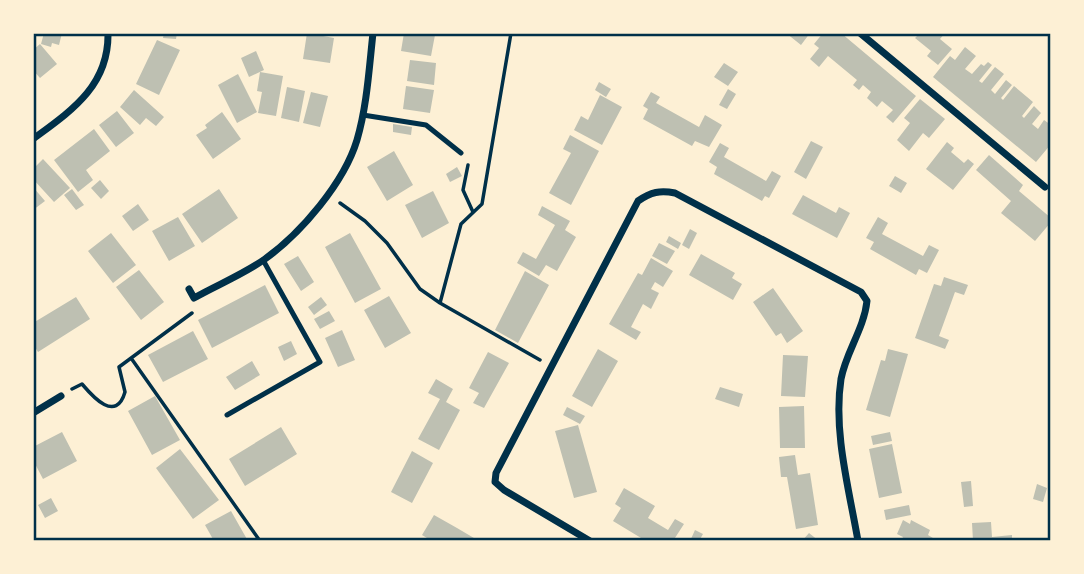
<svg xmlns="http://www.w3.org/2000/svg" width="1084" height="574" font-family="'Roboto Condensed',sans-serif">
<rect width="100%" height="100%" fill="#fdf0d5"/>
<!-- building -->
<path fill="#bec0b2" d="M44 33H62L59 45 52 43 51 47 41 44Z
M164 33H177L176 39 163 38Z
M307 33 334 38 330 63 303 59Z
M404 33 435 35 431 56 401 51Z
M786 33H810L801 45Z
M823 33H841L916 96 893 123 886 117 893 110 882 101 877 107 867 98 871 92 863 85 859 90 853 85 857 80 828 56 819 67 810 59 819 48 814 44Z
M920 33H945L940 39 952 49 938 65 927 56 931 51 915 38Z
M157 40 180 50 159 95 136 84Z
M40 44 57 64 40 78 33 70V50Z
M965 47 976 56 965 69 972 74 981 64 984 66 988 62 992 65 979 81 982 83 995 67 1004 74 991 90 995 94 1006 80 1012 85 1001 98 1003 100 1014 86 1033 102 1022 116 1024 118 1034 106 1041 113 1032 124 1038 129 1044 120 1051 125V134L1048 137 1051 144 1036 162 933 77 950 56 955 60Z
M256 51 264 70 249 77 241 58Z
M410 60 436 63 434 85 407 81Z
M724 63 738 72 728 86 714 77Z
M260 72 283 76 276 116 258 113 262 92 257 91Z
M238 74 257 112 237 123 218 85Z
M599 82 611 89 606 97 595 90Z
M406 86 434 90 430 113 403 109Z
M287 87 305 91 299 122 281 118Z
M728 89 736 94 727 109 719 105Z
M134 90 164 117 156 126 146 118 140 125 120 107Z
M311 92 328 96 320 127 303 123Z
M651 92 660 97 656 103 699 127 705 115 722 125 709 147 695 141 692 146 643 119 648 109 643 106Z
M600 95 622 107 602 145 574 130 581 116 588 120Z
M920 99 945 119 929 138 923 133 909 151 897 140 910 123 904 118Z
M117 111 134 133 116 147 99 125Z
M222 112 241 139 213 159 196 135 207 128 205 125Z
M393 124 412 127 411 135 393 132Z
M94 129 110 151 86 170 93 180 78 192 54 160Z
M570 135 599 151 571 205 549 193 571 153 563 149Z
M811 141 823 147 806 179 794 172Z
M947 142 954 148 951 152 957 157 964 163 968 159 974 164 953 190 926 169Z
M720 143 729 148 724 157 766 181 772 171 781 176 769 198 765 196 762 201 714 174 717 167 709 162Z
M394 151 413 185 387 201 367 167Z
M989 155 1023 185 1019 191 1051 218V222L1035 241 1001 213 1011 201 976 170Z
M43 159 70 188 54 202 33 179V169Z
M457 167 462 176 450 182 446 174Z
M895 176 907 183 901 193 889 186Z
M100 180 109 191 101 199 91 188Z
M33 187 45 201 33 210Z
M72 189 84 205 76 210 64 195Z
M219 189 238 218 202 243 182 214Z
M433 191 449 223 422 238 405 205Z
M803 195 836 213 839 207 850 213 837 238 792 214Z
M138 204 149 220 133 231 122 216Z
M542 206 570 221 565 230 576 237 557 271 546 265 539 276 517 263 523 252 536 259 555 225 538 215Z
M178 217 195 246 169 261 152 231Z
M878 217 888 223 882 234 923 256 929 245 939 250 927 273 919 269 916 275 870 249 874 242 866 238Z
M690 229 697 233 689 249 682 245Z
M111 233 136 265 113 283 88 251Z
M350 233 381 289 355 303 325 247Z
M669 236 681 243 678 249 666 242Z
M659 243 675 251 667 264 652 256Z
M701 254 735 273 732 278 742 284 733 300 689 275Z
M298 256 314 282 301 291 284 264Z
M651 258 673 271 663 287 655 282 651 289 659 293 651 309 643 304 631 327 641 332 636 340 609 324 638 273 642 275Z
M139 270 164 302 141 320 116 287Z
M525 271 549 285 518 343 495 330Z
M944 277 968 285 964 295 955 292 939 336 949 340 945 349 915 338 934 284 941 286Z
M265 285 279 313 212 348 198 320Z
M773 288 803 331 787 343 781 333 776 336 753 302Z
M389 296 411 333 385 348 364 310Z
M76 297 90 319 38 352 33 344V323Z
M321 297 327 305 314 315 308 307Z
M329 311 335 321 320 329 314 319Z
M342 330 355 360 338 367 325 338Z
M193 331 208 359 163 382 148 355Z
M291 341 297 354 284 361 278 347Z
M598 349 618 361 592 407 572 396Z
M888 349 908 354 890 417 866 410 881 360 885 361Z
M488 352 509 363 484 408 473 403 479 393 469 388Z
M783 355 808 356 805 397 781 396Z
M252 361 260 375 235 390 226 377Z
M436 379 453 389 446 402 460 410 439 450 418 439 440 399 428 393Z
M720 387 743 394 739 407 715 399Z
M155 396 180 440 152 455 128 411Z
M804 406 805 448H780L779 407Z
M567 407 585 416 580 424 563 415Z
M578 425 597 492 574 498 555 431Z
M281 427 297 454 245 486 229 459Z
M62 432 77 461 43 479 33 460V447Z
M890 432 892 441 873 445 871 436Z
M892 444 902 493 879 498 869 449Z
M180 449 219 500 193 519 156 468Z
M412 451 433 463 412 503 391 492Z
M795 455 798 475 810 473 818 525 796 529 787 477H781L779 457Z
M971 481 973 506 964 507 961 482Z
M1037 484 1047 488 1043 502 1033 499Z
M624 488 655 506 648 518 668 530 675 519 684 524 673 541H646L613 521 621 508 615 504Z
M51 498 58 511 45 518 38 505Z
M909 505 911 515 886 520 884 510Z
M231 511 248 541H214L205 525Z
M434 515 457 528 479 541H432L422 535Z
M903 520 910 524 911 520 930 530 928 535 938 541H901L903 537 897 534Z
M991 522 992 537 1012 535V541H973L972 523Z
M695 530 703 534 699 541H690Z
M809 533 819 541H802Z"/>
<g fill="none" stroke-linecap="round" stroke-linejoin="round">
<!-- path -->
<path stroke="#003049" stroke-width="3.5" d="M468 165 463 190 473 212
M340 203 365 221 387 243 420 289 440 303 540 360
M440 303 461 224 482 204 511 33
M131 358 260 541
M72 389 82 384C93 397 116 423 125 392L119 367 192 313"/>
<!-- service -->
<path stroke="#003049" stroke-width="5" d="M363 115 426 125 461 153
M227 415 320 362 263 260"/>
<!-- minor -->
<path stroke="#003049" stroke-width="7" d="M860 33 1045 187
M33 139C71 111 109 86 108 33
M189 289 194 298C217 285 244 274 265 259 301 233 344 183 357 140 367 106 369 69 373 33
M33 413 61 396
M590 541 504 490 495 482 496 473 638 201C651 192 660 190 675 193L861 292 867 301C864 329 846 352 841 379 833 431 849 489 858 541"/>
</g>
<!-- border -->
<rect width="1084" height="574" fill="none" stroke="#fdf0d5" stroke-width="70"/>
<rect x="35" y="35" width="1014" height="504" fill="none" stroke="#003049" stroke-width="2.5"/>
</svg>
